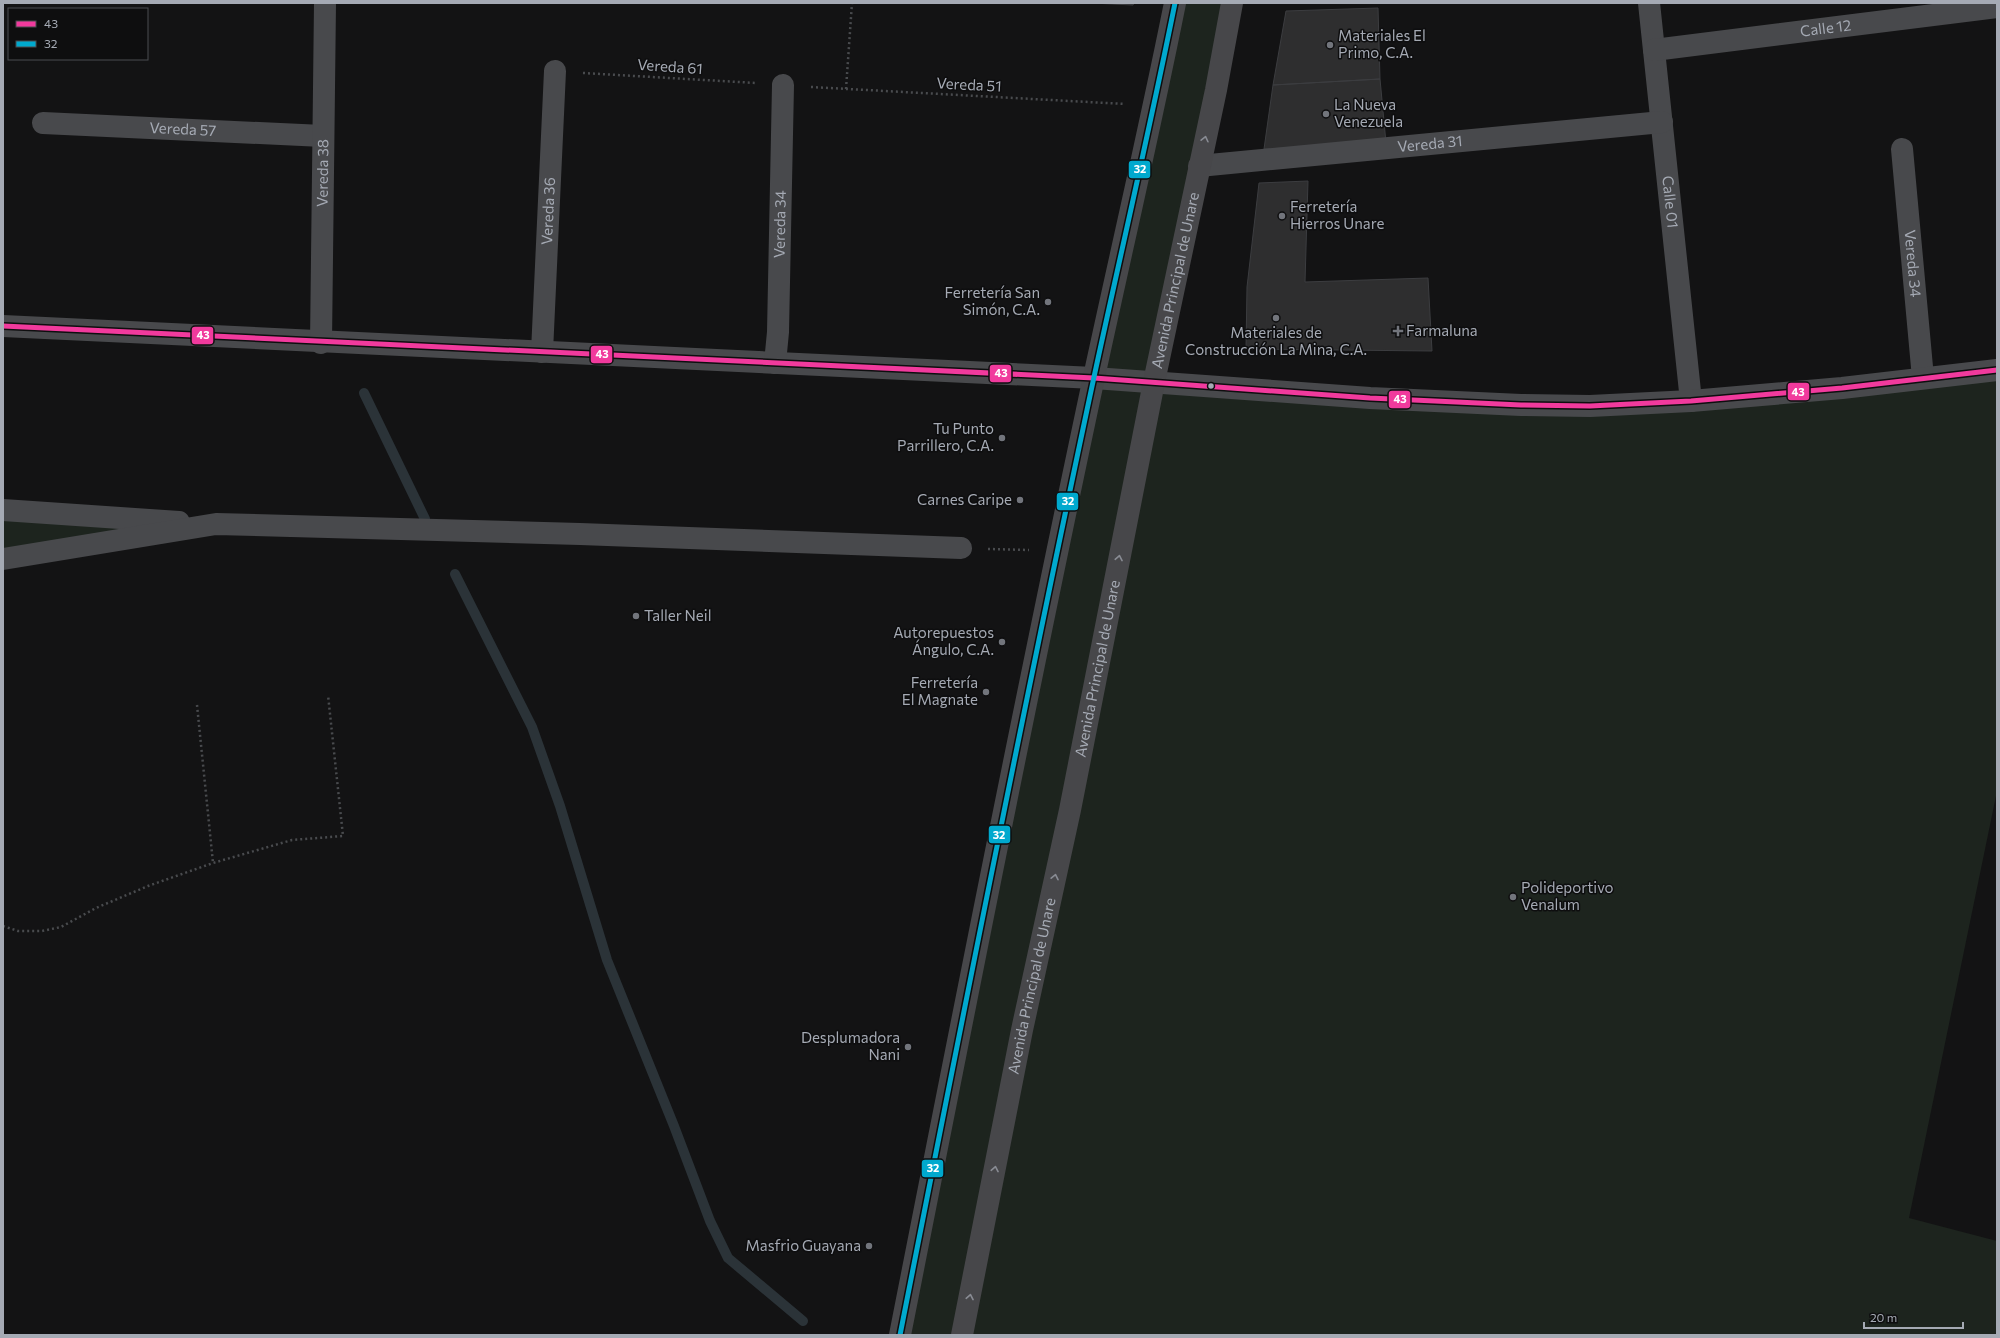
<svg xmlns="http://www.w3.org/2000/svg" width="2000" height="1338" font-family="Commissioner,sans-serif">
<rect width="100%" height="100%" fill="#131314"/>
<!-- green -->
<path fill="#1d241e" d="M1175 3H1232L1154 382 1521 405 1997 370V791L1909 1218 1997 1241V1335H900Z
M3 510 216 524 3 559Z"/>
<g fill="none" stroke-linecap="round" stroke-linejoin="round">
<!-- stream -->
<path stroke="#2b3338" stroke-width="10" d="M364 393 425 519
M455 574 532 727 560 806 607 960 674 1126 710 1221 728 1258 803 1321"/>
</g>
<!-- building -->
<path fill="#2e2e2f" stroke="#3c3d40" d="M1092 3H1134L1133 5Z
M1378 8 1380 79 1273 85 1286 11Z
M1380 79 1386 143 1264 149 1273 85Z
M1308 181 1305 282 1428 278 1432 351 1246 349 1247 287 1259 183Z"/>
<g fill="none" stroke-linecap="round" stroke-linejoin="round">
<!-- path -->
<path stroke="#494b4e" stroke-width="2.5" stroke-dasharray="2 3" stroke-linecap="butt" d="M583 73 756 83
M811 87 1125 104
M846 89 852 3
M988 549 1029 550
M197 705 213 863
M3 926 18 931H42L61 927 96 908 148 886 213 863 292 840 343 836 328 695"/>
<!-- street -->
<g stroke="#48494c" stroke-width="22">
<path id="s1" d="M1649 3 1691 401"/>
<path id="s2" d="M1654 50 1997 7"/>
<path id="s3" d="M43 123 323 136"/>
<path id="s4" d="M1902 149 1923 378"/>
<path id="s5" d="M1199 166 1662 122"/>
<path d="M3 326 1094 378 1370 398 1521 405 1590 406 1691 401 1842 388 1997 370"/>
<path id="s6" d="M321 343 325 3"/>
<path id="s7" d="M542 352 555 71"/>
<path id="s8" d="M775 363 778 332 783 85"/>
<path d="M3 510 179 522"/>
<path d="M3 559 216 524 580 534 961 548"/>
</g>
<!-- secondary -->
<g stroke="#47474a" stroke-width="22">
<path d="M900 1335C963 1015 1026 696 1094 377 1121 252 1150 128 1175 3"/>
<path id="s9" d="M962 1335 1022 1030 1070 810 1154 382 1216 90 1232 3"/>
</g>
<!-- bus-1 casing -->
<g stroke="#0e0e0f" stroke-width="8">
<path id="bus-1" d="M3 326 1094 378 1370 398 1521 405 1590 406 1691 401 1842 388 1997 370"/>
</g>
<!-- bus-2 casing -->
<g stroke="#0e0e0f" stroke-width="8">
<path id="bus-2" d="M900 1335C963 1015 1026 696 1094 377 1121 252 1150 128 1175 3"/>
</g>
<!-- bus-1 -->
<use href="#bus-1" stroke="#f13a9d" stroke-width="5"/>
<!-- bus-2 -->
<use href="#bus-2" stroke="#00a9ce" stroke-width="5"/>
</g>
<!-- one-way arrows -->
<defs><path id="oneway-chevron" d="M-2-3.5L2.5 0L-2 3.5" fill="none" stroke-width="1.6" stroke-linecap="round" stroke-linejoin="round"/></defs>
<g stroke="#898c94">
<use href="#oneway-chevron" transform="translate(1205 139) rotate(-77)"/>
<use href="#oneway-chevron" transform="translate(1119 558) rotate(-79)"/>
<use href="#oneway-chevron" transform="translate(1055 877) rotate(-78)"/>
<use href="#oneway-chevron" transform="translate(995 1169) rotate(-79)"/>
<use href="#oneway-chevron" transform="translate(970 1297) rotate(-79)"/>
</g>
<!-- markers -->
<g fill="#72757c" stroke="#0e0e0f" stroke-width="1.5">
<circle cx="1330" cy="45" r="4"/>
<circle cx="1326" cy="114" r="4"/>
<circle cx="1282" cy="216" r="4"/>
<circle cx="1048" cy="302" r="4"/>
<circle cx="1276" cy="318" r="4"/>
<path d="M1396 325h4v4h4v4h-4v4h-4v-4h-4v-4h4z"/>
<circle cx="1002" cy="438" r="4"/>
<circle cx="1020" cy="500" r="4"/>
<circle cx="636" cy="616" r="4"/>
<circle cx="1002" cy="642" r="4"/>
<circle cx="986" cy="692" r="4"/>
<circle cx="1513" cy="897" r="4"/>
<circle cx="908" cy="1047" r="4"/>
<circle cx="869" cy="1246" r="4"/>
</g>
<circle fill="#a5aab4" stroke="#0e0e0f" stroke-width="1.5" cx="1211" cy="386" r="3.5"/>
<g text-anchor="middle" stroke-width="3" stroke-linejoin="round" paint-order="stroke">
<!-- street labels -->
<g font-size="15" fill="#a5aab4" stroke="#0e0e0f">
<text dy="5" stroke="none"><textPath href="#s2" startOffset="173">Calle 12</textPath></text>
<text transform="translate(670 67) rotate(4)" y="5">Vereda 61</text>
<text transform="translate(969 85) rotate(3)" y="5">Vereda 51</text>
<text dy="5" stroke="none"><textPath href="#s3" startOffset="140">Vereda 57</textPath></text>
<text dy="5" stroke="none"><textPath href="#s5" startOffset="232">Vereda 31</textPath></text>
<text dy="5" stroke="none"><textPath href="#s6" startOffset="170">Vereda 38</textPath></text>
<text dy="5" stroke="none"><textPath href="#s1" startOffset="200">Calle 01</textPath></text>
<text dy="5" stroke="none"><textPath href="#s7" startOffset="141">Vereda 36</textPath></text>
<text dy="5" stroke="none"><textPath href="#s8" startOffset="139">Vereda 34</textPath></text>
<text dy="5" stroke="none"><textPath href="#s4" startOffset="115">Vereda 34</textPath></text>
<text dy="5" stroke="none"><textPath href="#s9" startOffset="1076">Avenida Principal de Unare</textPath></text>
<text dy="5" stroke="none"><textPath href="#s9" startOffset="680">Avenida Principal de Unare</textPath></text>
<text dy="5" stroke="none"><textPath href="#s9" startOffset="356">Avenida Principal de Unare</textPath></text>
</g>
<!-- poi labels -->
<g font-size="15" fill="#a5aab4" stroke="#0e0e0f" text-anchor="end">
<text x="1338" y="41" text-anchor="start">Materiales El<tspan x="1338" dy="17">Primo, C.A.</tspan></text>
<text x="1334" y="110" text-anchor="start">La Nueva<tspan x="1334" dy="17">Venezuela</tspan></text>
<text x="1290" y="212" text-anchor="start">Ferretería<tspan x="1290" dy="17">Hierros Unare</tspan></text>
<text x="1040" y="298">Ferretería San<tspan x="1040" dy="17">Simón, C.A.</tspan></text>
<text x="1406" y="336" text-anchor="start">Farmaluna</text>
<text x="1276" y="338" text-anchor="middle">Materiales de<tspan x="1276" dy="17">Construcción La Mina, C.A.</tspan></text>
<text x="994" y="434">Tu Punto<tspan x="994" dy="17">Parrillero, C.A.</tspan></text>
<text x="1012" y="505">Carnes Caripe</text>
<text x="644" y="621" text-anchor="start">Taller Neil</text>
<text x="994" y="638">Autorepuestos<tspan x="994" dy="17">Ángulo, C.A.</tspan></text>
<text x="978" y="688">Ferretería<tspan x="978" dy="17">El Magnate</tspan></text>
<text x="1521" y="893" text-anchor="start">Polideportivo<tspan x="1521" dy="17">Venalum</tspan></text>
<text x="900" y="1043">Desplumadora<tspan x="900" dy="17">Nani</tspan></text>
<text x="861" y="1251">Masfrio Guayana</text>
</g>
</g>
<g stroke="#0e0e0f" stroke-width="1.5">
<rect x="1128" y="160" width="23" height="19" rx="4" fill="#00a9ce"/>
<rect x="191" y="326" width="23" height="19" rx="4" fill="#f13a9d"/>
<rect x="590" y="345" width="23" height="19" rx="4" fill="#f13a9d"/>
<rect x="989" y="364" width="23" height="19" rx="4" fill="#f13a9d"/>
<rect x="1787" y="382" width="23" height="19" rx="4" fill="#f13a9d"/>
<rect x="1388" y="390" width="23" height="19" rx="4" fill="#f13a9d"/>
<rect x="1056" y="492" width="23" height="19" rx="4" fill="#00a9ce"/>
<rect x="988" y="825" width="23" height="19" rx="4" fill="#00a9ce"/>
<rect x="921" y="1159" width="23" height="19" rx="4" fill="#00a9ce"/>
</g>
<g font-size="11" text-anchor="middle" font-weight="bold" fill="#fff">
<text x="1140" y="173">32</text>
<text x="203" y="339">43</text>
<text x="602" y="358">43</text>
<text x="1001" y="377">43</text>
<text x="1798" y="396">43</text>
<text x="1400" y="403">43</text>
<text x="1068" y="505">32</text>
<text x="999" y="839">32</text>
<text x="933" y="1172">32</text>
</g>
<!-- border -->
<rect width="2000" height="1338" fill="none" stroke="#a5aab4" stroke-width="8"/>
<!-- legend -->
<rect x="8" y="8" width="140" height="52" fill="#0e0e0f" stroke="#4a4c51"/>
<rect x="16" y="21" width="20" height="6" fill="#f13a9d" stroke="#4a4c51"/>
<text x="44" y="28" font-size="12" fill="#a5aab4">43</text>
<rect x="16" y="41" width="20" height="6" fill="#00a9ce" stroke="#4a4c51"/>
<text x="44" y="48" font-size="12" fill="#a5aab4">32</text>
<!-- scale -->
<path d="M1864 1322v6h99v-6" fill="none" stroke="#a5aab4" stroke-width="2"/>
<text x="1870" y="1322" font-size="12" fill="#a5aab4" stroke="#0e0e0f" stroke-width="3" paint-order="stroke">20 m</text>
</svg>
